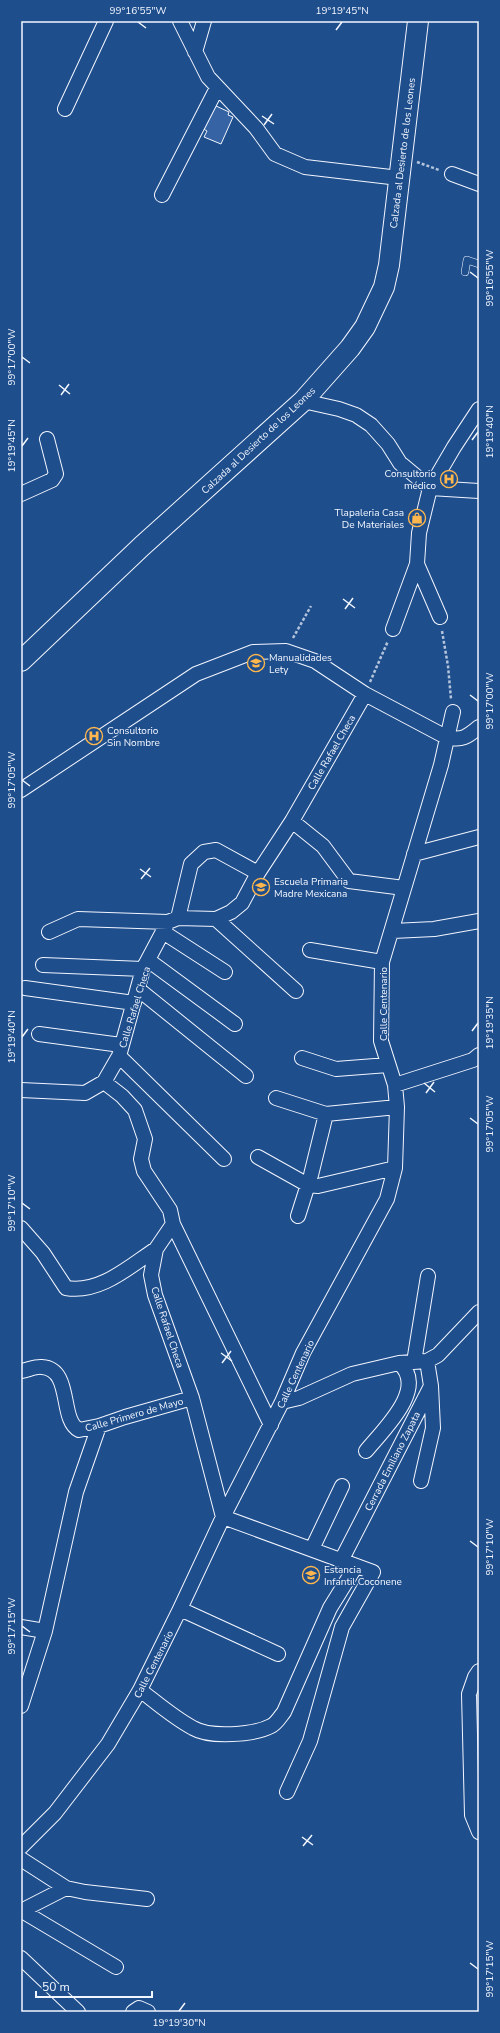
<svg xmlns="http://www.w3.org/2000/svg" width="500" height="2033" font-family="'Nunito Sans',sans-serif">
<rect width="100%" height="100%" fill="#1f4e8c"/>
<!-- building -->
<path fill="#3563a3" stroke="#f2f6ff" d="M214 105 229 112 228 115 233 117 221 144 204 137 207 131 202 128Z"/>
<g fill="none" stroke-linecap="round" stroke-linejoin="round">
<!-- lane casing -->
<g stroke="#f2f6ff" stroke-width="8">
<path id="lane" d="M465 272 467 260 479 264"/>
</g>
<!-- street casing -->
<g stroke="#f2f6ff" stroke-width="16">
<path id="street" d="M180 21 208 77 256 128 275 154 305 167 399 178
M195 52 204 21
M65 109 106 21
M452 174 479 184
M162 195 217 88
M303 401 339 409 356 415 371 425 388 444 400 463 430 488 479 491
M21 494 52 480 56 474 47 439
M417 564 440 617
M393 629 417 564 419 533 430 488 454 447 479 409
M21 790 196 674 253 652 286 651 315 661 365 694 446 737C462 741 467 737 479 727
M292 821 323 846 349 881 404 888
M414 854 479 837
M178 918 191 864 204 852 216 850 258 873
M216 919 296 991
M393 931 434 929 479 921
M49 932 78 919 168 922
M163 932 225 972
M310 950 382 962
M148 960 235 1024
M43 965 143 969
M25 988 134 1003
M138 989 246 1076
M39 1034 121 1045
M119 1056 224 1159
M302 1058 336 1069 388 1065
M104 1082 122 1096 135 1110 145 1139 141 1159 144 1171 170 1210 173 1224 271 1425
M395 1085 473 1060 479 1055
M21 1090 85 1093 104 1082 119 1056 143 969 168 922 178 918 216 919 231 912 242 903 258 873 292 821 365 694
M276 1098 326 1114 397 1107
M258 1157 308 1185 318 1186 395 1168
M298 1216 311 1175 326 1114
M173 1224 156 1249 151 1275 155 1295 192 1398 223 1517 373 1572 342 1627 310 1741 287 1792
M21 1228 43 1253 66 1288C100 1294 130 1266 156 1249
M414 1362 428 1276
M21 1371C28 1370 36 1366 42 1367 73 1369 59 1420 79 1430L99 1426 125 1417 192 1398
M282 1402 299 1398 352 1374 399 1363 427 1361 438 1355 479 1312
M366 1451C382 1431 429 1388 399 1363
M421 1481 433 1428 431 1386
M312 1549 342 1486
M342 1559 431 1386 427 1361
M180 1609 278 1654
M21 1627 45 1631
M479 1671 475 1677 469 1694 472 1815 479 1832
M140 1690C157 1703 174 1718 193 1728 210 1738 254 1735 271 1726 276 1724 280 1717 284 1712L330 1608 356 1566
M21 1706 45 1631 76 1492 99 1426
M21 1847 55 1813 108 1744 140 1690 180 1609 223 1517 282 1402 303 1353 387 1199 395 1168 397 1107 395 1085 381 1041 382 962 441 765 453 712
M21 1859 66 1888 85 1892 147 1899
M21 1911 66 1888
M22 1911 116 1967
M21 1958 78 2012
M133 2012 139 2008 148 2012"/>
</g>
<!-- secondary casing -->
<g stroke="#f2f6ff" stroke-width="22">
<path id="secondary" d="M21 661 142 546 303 401 350 348 365 327 384 287 389 265 418 21"/>
</g>
<!-- path -->
<path stroke="#b3c4dc" stroke-width="2.5" stroke-dasharray="3 2" stroke-linecap="butt" d="M417 162 439 170
M442 631 448 666 451 699
M293 638 311 606
M370 682 388 641"/>
<!-- lane -->
<use href="#lane" stroke="#1f4e8c" stroke-width="7"/>
<!-- street -->
<use href="#street" stroke="#1f4e8c" stroke-width="14"/>
<!-- secondary -->
<use href="#secondary" stroke="#1f4e8c" stroke-width="20"/>
</g>
<!-- ticks -->
<path fill="none" stroke="#f2f6ff" stroke-width="1.5" d="M138 22 146 28M336 30 342 22M262 116 274 124M264 125 272 114M470 272 478 278M22 357 30 363M59 385 70 394M61 395 69 384M472 440 478 432M22 446 28 438M343 599 355 608M345 609 353 598M470 695 478 701M22 780 30 786M140 869 151 877M141 879 150 868M472 1031 478 1023M22 1037 28 1029M424 1083 435 1092M426 1093 434 1082M470 1118 478 1124M22 1203 30 1209M221 1353 232 1361M222 1363 231 1351M470 1541 478 1547M22 1626 30 1632M302 1837 313 1845M303 1846 312 1835M470 1963 478 1969M179 2011 185 2003"/>
<!-- icons -->
<defs>
<g id="hospital-ring" transform="scale(0.9)"><circle r="9.5" fill="#1f4e8c" stroke="#ffb74d" stroke-width="1.5"/><path d="M-5-5h3v3.5h4V-5h3V5h-3V1.5h-4V5h-3Z" fill="#ffb74d"/></g>
<g id="shop-ring" transform="scale(0.9)"><circle r="9.5" fill="#1f4e8c" stroke="#ffb74d" stroke-width="1.5"/><path d="M-5-2.5h2.3a2.7 3.5 0 0 1 5.4 0H5L5.5 6h-11ZM-1.5-2.5h3a1.5 2.3 0 0 0-3 0Z" fill="#ffb74d"/></g>
<g id="university-ring" transform="scale(0.9)"><circle r="9.5" fill="#1f4e8c" stroke="#ffb74d" stroke-width="1.5"/><path d="M0-5L7-2L0 1L-7-2ZM-4 1L0 2.5L4 1V4Q0 6-4 4Z" fill="#ffb74d"/></g>
<g id="school-ring" transform="scale(0.9)"><circle r="9.5" fill="#1f4e8c" stroke="#ffb74d" stroke-width="1.5"/><path d="M0-5L7-2L0 1L-7-2ZM-4 1L0 2.5L4 1V4Q0 6-4 4Z" fill="#ffb74d"/></g>
</defs>
<g fill-rule="evenodd">
<use href="#hospital-ring" x="449" y="479"/>
<use href="#shop-ring" x="417" y="518"/>
<use href="#university-ring" x="256" y="663"/>
<use href="#hospital-ring" x="94" y="736"/>
<use href="#school-ring" x="261" y="887"/>
<use href="#school-ring" x="311" y="1575"/>
</g>
<g text-anchor="middle" stroke-width="3" stroke-linejoin="round" paint-order="stroke">
<!-- street labels -->
<g font-size="10" fill="#f2f6ff" stroke="#1f4e8c">
<text transform="translate(402 153) rotate(-83)" y="4">Calzada al Desierto de los Leones</text>
<text transform="translate(258 440) rotate(-43)" y="4">Calzada al Desierto de los Leones</text>
<text transform="translate(331 752) rotate(-60)" y="4">Calle Rafael Checa</text>
<text transform="translate(383 1004) rotate(-90)" y="4">Calle Centenario</text>
<text transform="translate(134 1007) rotate(-73)" y="4">Calle Rafael Checa</text>
<text transform="translate(168 1327) rotate(72)" y="4">Calle Rafael Checa</text>
<text transform="translate(295 1374) rotate(-65)" y="4">Calle Centenario</text>
<text transform="translate(134 1414) rotate(-16)" y="4">Calle Primero de Mayo</text>
<text transform="translate(392 1461) rotate(-63)" y="4">Cerrada Emiliano Zapata</text>
<text transform="translate(153 1664) rotate(-63)" y="4">Calle Centenario</text>
</g>
<!-- poi labels -->
<g font-size="10" fill="#f2f6ff" stroke="#1f4e8c" text-anchor="start">
<text x="436" y="477" text-anchor="end">Consultorio<tspan x="436" dy="12">médico</tspan></text>
<text x="404" y="516" text-anchor="end">Tlapaleria Casa<tspan x="404" dy="12">De Materiales</tspan></text>
<text x="269" y="661">Manualidades<tspan x="269" dy="12">Lety</tspan></text>
<text x="107" y="734">Consultorio<tspan x="107" dy="12">Sin Nombre</tspan></text>
<text x="274" y="885">Escuela Primaria<tspan x="274" dy="12">Madre Mexicana</tspan></text>
<text x="324" y="1573">Estancia<tspan x="324" dy="12">Infantil Coconene</tspan></text>
</g>
</g>
<!-- border -->
<rect width="500" height="2033" fill="none" stroke="#1f4e8c" stroke-width="44"/>
<!-- scale -->
<path d="M36 1991v6h116v-6" fill="none" stroke="#f2f6ff" stroke-width="2"/>
<text x="42" y="1991" font-size="12" fill="#f2f6ff" stroke="#1f4e8c" stroke-width="3" paint-order="stroke">50 m</text>
<rect x="22" y="22" width="456" height="1989" fill="none" stroke="#f2f6ff" stroke-width="1.5"/>
<g font-size="10" text-anchor="middle" fill="#f2f6ff">
<text x="138" y="14">99°16'55"W</text>
<text x="342" y="14">19°19'45"N</text>
<text transform="translate(489 278) rotate(-90)" y="4">99°16'55"W</text>
<text transform="translate(11 357) rotate(-90)" y="4">99°17'00"W</text>
<text transform="translate(489 432) rotate(-90)" y="4">19°19'40"N</text>
<text transform="translate(11 446) rotate(-90)" y="4">19°19'45"N</text>
<text transform="translate(489 701) rotate(-90)" y="4">99°17'00"W</text>
<text transform="translate(11 780) rotate(-90)" y="4">99°17'05"W</text>
<text transform="translate(489 1023) rotate(-90)" y="4">19°19'35"N</text>
<text transform="translate(11 1037) rotate(-90)" y="4">19°19'40"N</text>
<text transform="translate(489 1124) rotate(-90)" y="4">99°17'05"W</text>
<text transform="translate(11 1203) rotate(-90)" y="4">99°17'10"W</text>
<text transform="translate(489 1547) rotate(-90)" y="4">99°17'10"W</text>
<text transform="translate(11 1626) rotate(-90)" y="4">99°17'15"W</text>
<text transform="translate(489 1969) rotate(-90)" y="4">99°17'15"W</text>
<text x="179" y="2026">19°19'30"N</text>
</g>
</svg>
